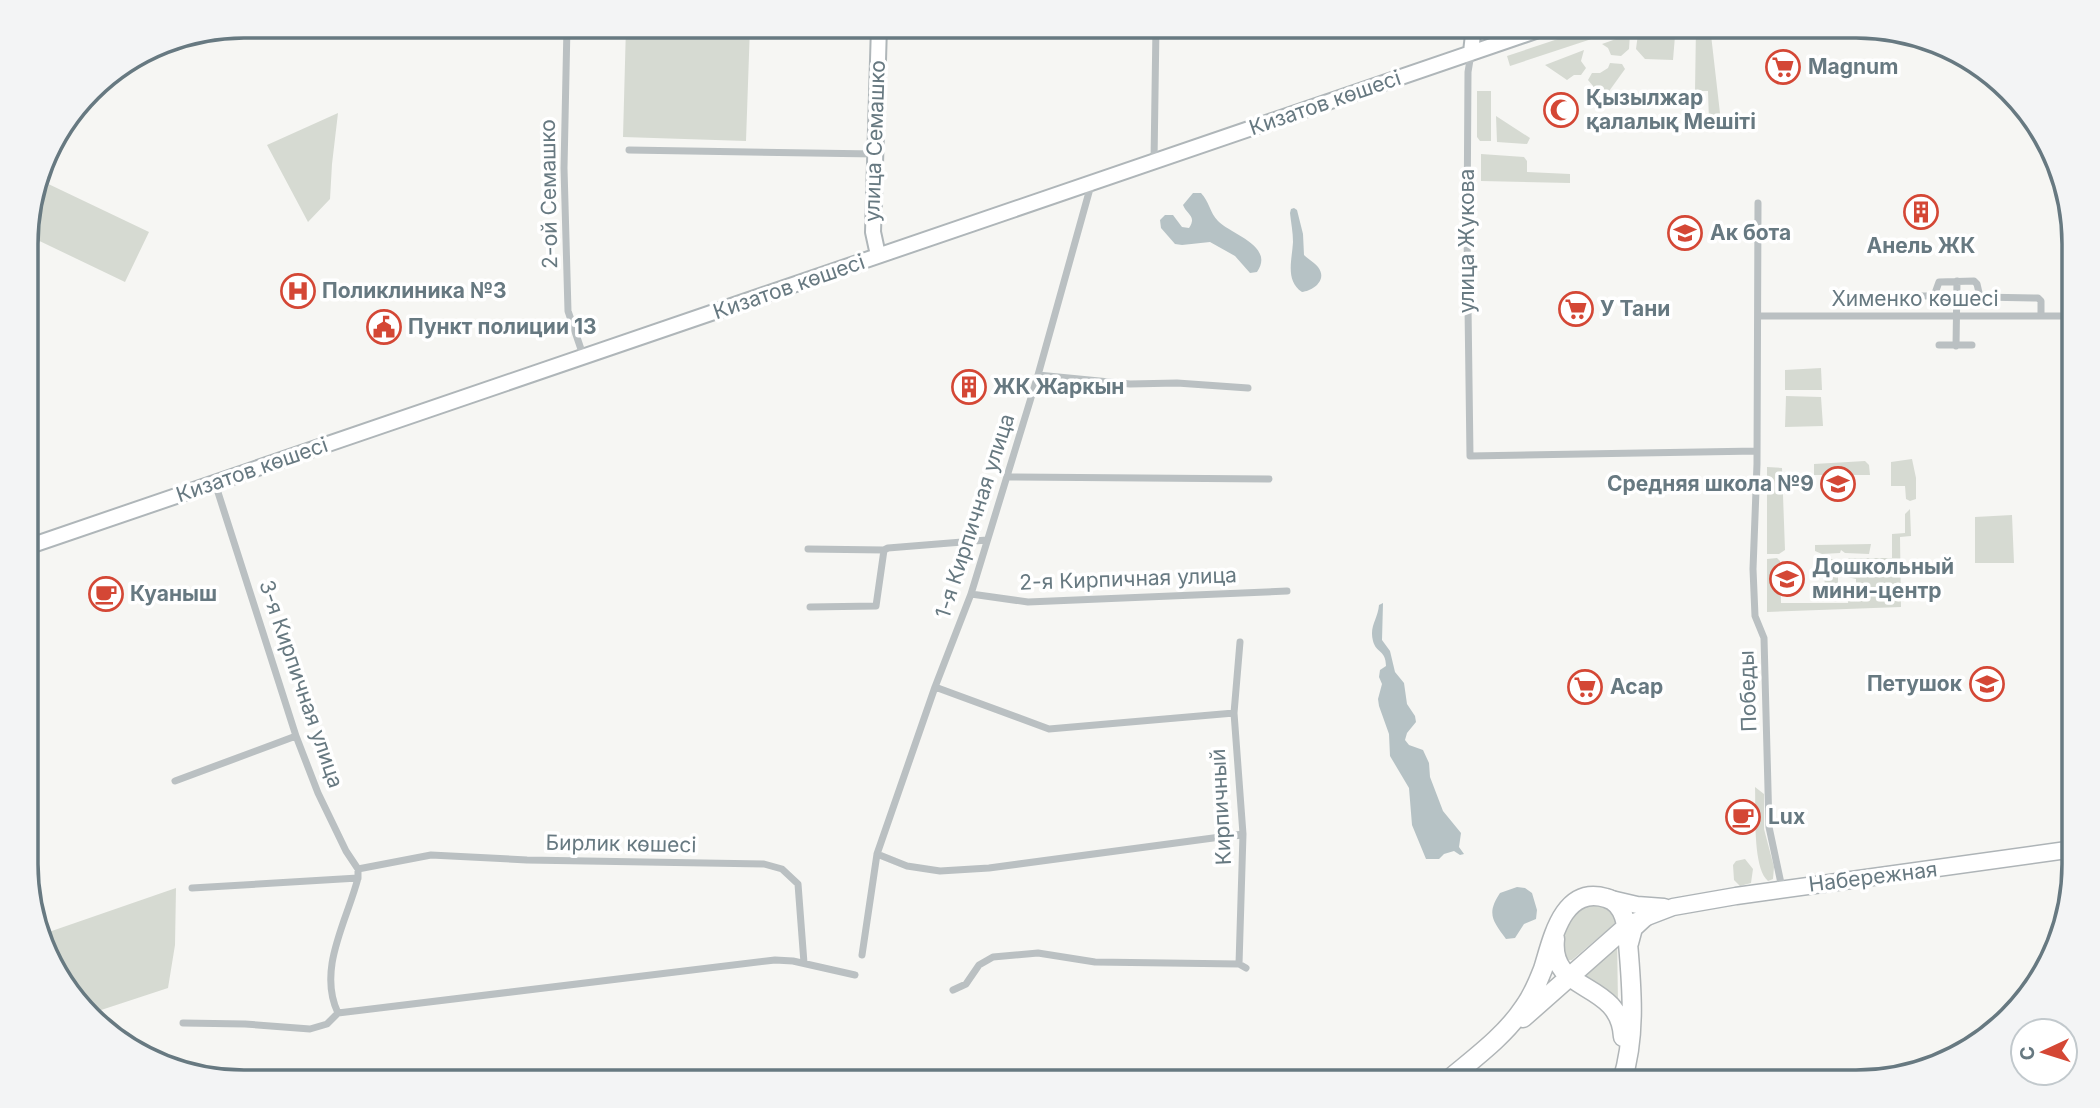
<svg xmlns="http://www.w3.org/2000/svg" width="2100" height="1108" font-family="Inter,sans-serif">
<rect width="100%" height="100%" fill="#f6f6f3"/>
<!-- green -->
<path fill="#d6dad2" d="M626 26H750L746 141 623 137Z
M1597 26H1631L1510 66 1507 56Z
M1696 26H1710L1721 122H1709L1708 91H1695Z
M1630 34 1629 49 1621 56 1611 55 1608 48 1602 44Z
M1638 34 1675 36 1673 60 1645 59 1636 49Z
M1584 50 1581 61 1586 68 1581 75H1574L1567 80 1545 65Z
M1610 63 1622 64 1625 69 1602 101 1591 94 1593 86 1588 80 1592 73H1600L1608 68Z
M1477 91H1491V141H1480L1477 137Z
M338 113 332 164 330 199 308 222 267 145Z
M1496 116 1530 138 1527 144 1497 142Z
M1481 154 1524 157 1527 161V172L1570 174V183L1481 181Z
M40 180 149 232 125 282 27 235Z
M1821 368 1822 390H1785V370Z
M1786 396 1821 397 1823 426 1785 427Z
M1912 459 1916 478V499L1910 501 1906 499 1905 486H1891V462Z
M1865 461 1869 465 1870 475H1814V464Z
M1767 467 1782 468 1785 550 1779 554H1767Z
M1910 509 1911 536 1900 537 1901 607 1767 612V559L1777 558 1780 561 1781 603H1848L1849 596H1856V579L1847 577 1844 573V562L1849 558H1892V534L1905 533V514Z
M2012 515 2014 563H1975V517Z
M1871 544 1869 554 1845 553 1841 550 1840 553 1822 554 1815 551V545Z
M1816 559H1837L1838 561V593L1835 596H1825L1824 562H1816Z
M1755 787 1764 794V829L1774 867 1773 879 1768 881C1752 868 1756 808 1755 787Z
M1745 859 1753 869 1751 883 1740 886 1734 880 1733 865 1736 861Z
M28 883 46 933 176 888 175 945 168 988 92 1013 71 996 28 892Z
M1606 903 1618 921 1572 960 1565 961 1558 955C1566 919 1566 908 1606 903Z
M1617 937 1618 1004 1575 975Z"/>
<!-- water -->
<path fill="#b6c2c5" d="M1193 193H1201C1209 201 1210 213 1218 221 1232 235 1275 246 1257 272L1250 273 1235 256 1210 242 1182 245 1175 244 1161 228 1160 220 1165 215H1173L1182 227 1189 228C1197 216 1187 215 1183 205Z
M1294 208 1297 210 1303 234 1304 255C1308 259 1315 263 1318 267 1328 280 1313 291 1302 292 1285 281 1292 260 1293 242 1293 232 1291 223 1290 213L1291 209Z
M1383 603 1382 640 1390 651 1395 672 1404 683 1407 704 1415 716 1416 722 1407 733 1405 740 1409 745 1423 750 1429 763 1430 777 1443 811 1461 833 1459 847 1464 854 1460 855 1454 851 1444 854 1439 859H1426L1412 825 1409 788 1390 756 1389 734 1379 706 1378 699 1382 684 1379 677 1380 670 1386 666C1386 650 1376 653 1373 641 1369 626 1378 619 1379 605Z
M1517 887 1525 888 1532 893 1537 910 1536 919 1524 924 1515 938 1506 939C1493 921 1486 914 1500 893Z"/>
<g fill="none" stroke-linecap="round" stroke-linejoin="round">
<!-- secondary casing -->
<g stroke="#afb6b9" stroke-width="18">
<path id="secondary" d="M1471 52 1474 26
M878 255 873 232 879 26
M27 547 1550 26"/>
</g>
<!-- primary casing -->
<g stroke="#aeb4b7" stroke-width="19">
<path id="primary" d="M1607 898 1637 905 1664 907
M1634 922 1673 907 1736 896 2074 849"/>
</g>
<!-- highway casing -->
<g stroke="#b0b5b7" stroke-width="21">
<path id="highway" d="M1555 939C1549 995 1620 979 1623 1037
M1629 943 1633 928 1646 916
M1523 1018 1626 927
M1447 1081C1473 1059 1505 1036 1524 1007 1532 996 1538 982 1543 969 1552 941 1562 885 1606 898 1625 903 1627 927 1628 943 1632 989 1636 1037 1622 1081"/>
</g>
<!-- street -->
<path stroke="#bac0c2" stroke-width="7" d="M567 26 564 168 568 311 584 358
M1471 54 1468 72 1467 232 1470 456 1757 451
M629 150 875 154
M1154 161 1156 26
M1758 203 1757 464 1753 569 1755 616 1764 638 1769 827 1782 888
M1876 296H1934L1939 282 1974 281 1977 284 1980 297 2038 298 2041 301V316
M1759 316H2072
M1939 345H1972
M1956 346 1957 281
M1038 375 1130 384 1177 383 1248 388
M1007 477 1269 479
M215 483 296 736 318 793 346 851 358 869V878C347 921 317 969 338 1013
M808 549 884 550
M971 594 1028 602 1287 591
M810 607 876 606 884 550 888 548 987 540
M1240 642 1234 713 1243 834 1239 964 1246 968
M935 687 1049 729 1234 713
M175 781 296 736
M877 854 907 866 940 871 989 868 1243 834
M358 869 431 855 527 860 764 864 782 869 798 884 804 963
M192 888 358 878
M862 955 877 854 935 687 971 594 1038 375 1091 185
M953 990 966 984 979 965 993 957 1038 953 1095 962 1239 964
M183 1023 245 1024 310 1029 327 1024 338 1013 775 960 793 961 855 975
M302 1082 305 1079"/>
<!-- secondary -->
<use href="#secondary" stroke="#fff" stroke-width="14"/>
<!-- primary -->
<use href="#primary" stroke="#fff" stroke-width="16"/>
<!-- highway -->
<use href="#highway" stroke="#fff" stroke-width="18"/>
</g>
<!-- icons -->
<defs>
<g id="supermarket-ring" transform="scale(1.75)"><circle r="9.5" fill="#fff" stroke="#d44735" stroke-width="1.5"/><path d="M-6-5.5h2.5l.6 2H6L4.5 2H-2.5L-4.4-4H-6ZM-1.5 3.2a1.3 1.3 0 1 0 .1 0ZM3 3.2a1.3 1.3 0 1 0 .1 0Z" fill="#d44735"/></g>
<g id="mosque-ring" transform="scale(1.75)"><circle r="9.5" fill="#fff" stroke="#d44735" stroke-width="1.5"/><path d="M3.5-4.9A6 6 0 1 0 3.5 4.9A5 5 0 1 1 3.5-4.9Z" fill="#d44735"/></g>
<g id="building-ring" transform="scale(1.75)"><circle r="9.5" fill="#fff" stroke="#d44735" stroke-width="1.5"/><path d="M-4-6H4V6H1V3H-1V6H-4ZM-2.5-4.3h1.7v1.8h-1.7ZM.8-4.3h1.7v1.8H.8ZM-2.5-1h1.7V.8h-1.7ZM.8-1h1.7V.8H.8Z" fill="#d44735"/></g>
<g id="school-ring" transform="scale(1.75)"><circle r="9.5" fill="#fff" stroke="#d44735" stroke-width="1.5"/><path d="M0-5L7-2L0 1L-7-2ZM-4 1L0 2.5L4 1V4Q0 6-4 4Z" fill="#d44735"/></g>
<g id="hospital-ring" transform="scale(1.75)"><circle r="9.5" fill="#fff" stroke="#d44735" stroke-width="1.5"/><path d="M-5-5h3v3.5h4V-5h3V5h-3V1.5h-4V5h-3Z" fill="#d44735"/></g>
<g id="civic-ring" transform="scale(1.75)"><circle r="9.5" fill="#fff" stroke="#d44735" stroke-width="1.5"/><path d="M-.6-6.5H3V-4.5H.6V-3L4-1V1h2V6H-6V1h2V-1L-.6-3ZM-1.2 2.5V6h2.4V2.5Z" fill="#d44735"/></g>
<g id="cafe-ring" transform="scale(1.75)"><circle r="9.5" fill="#fff" stroke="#d44735" stroke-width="1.5"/><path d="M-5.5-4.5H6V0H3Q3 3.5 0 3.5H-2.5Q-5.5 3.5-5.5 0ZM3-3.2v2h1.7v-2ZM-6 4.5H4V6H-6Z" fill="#d44735"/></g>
</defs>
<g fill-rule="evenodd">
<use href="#supermarket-ring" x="1783" y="67"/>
<use href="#mosque-ring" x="1561" y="110"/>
<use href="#building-ring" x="1921" y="212"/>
<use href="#school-ring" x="1685" y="233"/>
<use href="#hospital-ring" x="298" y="291"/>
<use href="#supermarket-ring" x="1576" y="309"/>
<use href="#civic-ring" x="384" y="327"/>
<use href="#building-ring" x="969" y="387"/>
<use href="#school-ring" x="1838" y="484"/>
<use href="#school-ring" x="1787" y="579"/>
<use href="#cafe-ring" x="106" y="594"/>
<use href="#school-ring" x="1987" y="684"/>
<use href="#supermarket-ring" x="1585" y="687"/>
<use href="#cafe-ring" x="1743" y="817"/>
</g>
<g text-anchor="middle" stroke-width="7" stroke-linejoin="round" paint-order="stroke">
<!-- poi labels -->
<g font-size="21" font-weight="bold" fill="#677981" stroke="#fff" text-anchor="start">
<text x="1808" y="74">Magnum</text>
<text x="1586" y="105">Қызылжар<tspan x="1586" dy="24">қалалық Мешіті</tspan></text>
<text x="1710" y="240">Ак бота</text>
<text x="1921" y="253" text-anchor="middle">Анель ЖК</text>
<text x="322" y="298">Поликлиника №3</text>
<text x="1600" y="316">У Тани</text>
<text x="408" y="334">Пункт полиции 13</text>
<text x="993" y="394">ЖК Жаркын</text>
<text x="1814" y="491" text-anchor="end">Средняя школа №9</text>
<text x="1812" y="574">Дошкольный<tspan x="1812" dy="24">мини-центр</tspan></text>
<text x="130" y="601">Куаныш</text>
<text x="1962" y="691" text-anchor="end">Петушок</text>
<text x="1610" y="694">Асар</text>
<text x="1768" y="824">Lux</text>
</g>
<!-- street labels -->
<g font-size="21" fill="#677981" stroke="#fff">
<text transform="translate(1325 103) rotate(-19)" y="7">Кизатов көшесі</text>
<text transform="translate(875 141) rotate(-88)" y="7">улица Семашко</text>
<text transform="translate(549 194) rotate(-91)" y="7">2-ой Семашко</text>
<text transform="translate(1467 241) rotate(-90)" y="7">улица Жукова</text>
<text transform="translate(789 287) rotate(-19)" y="7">Кизатов көшесі</text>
<text x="1915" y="306">Хименко көшесі</text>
<text transform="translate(252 470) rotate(-19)" y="7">Кизатов көшесі</text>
<text transform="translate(975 516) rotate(-72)" y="7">1-я Кирпичная улица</text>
<text transform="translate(1128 579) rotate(-2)" y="7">2-я Кирпичная улица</text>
<text transform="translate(301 684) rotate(71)" y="7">3-я Кирпичная улица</text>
<text transform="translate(1748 691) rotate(-92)" y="7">Победы</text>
<text transform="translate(1221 807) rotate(-93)" y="7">Кирпичный</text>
<text transform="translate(621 844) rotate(1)" y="7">Бирлик көшесі</text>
<text transform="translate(1873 877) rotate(-7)" y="7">Набережная</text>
</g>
</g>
<!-- crop -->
<path d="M0 0H2100V1108H0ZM244 38H1856A206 206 0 0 1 2062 244V864A206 206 0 0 1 1856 1070H244A206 206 0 0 1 38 864V244A206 206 0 0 1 244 38Z" fill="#f3f4f5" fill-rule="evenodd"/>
<path fill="none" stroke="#677981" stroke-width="3.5" d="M244 38H1856A206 206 0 0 1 2062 244V864A206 206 0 0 1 1856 1070H244A206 206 0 0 1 38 864V244A206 206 0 0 1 244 38Z"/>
<!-- north arrow -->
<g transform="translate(2044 1052) rotate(266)"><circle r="33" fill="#ffffff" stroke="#c2c9cd" stroke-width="2"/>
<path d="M0-5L12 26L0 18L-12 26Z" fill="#d44735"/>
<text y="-10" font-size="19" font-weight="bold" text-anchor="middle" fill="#677981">С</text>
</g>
</svg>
